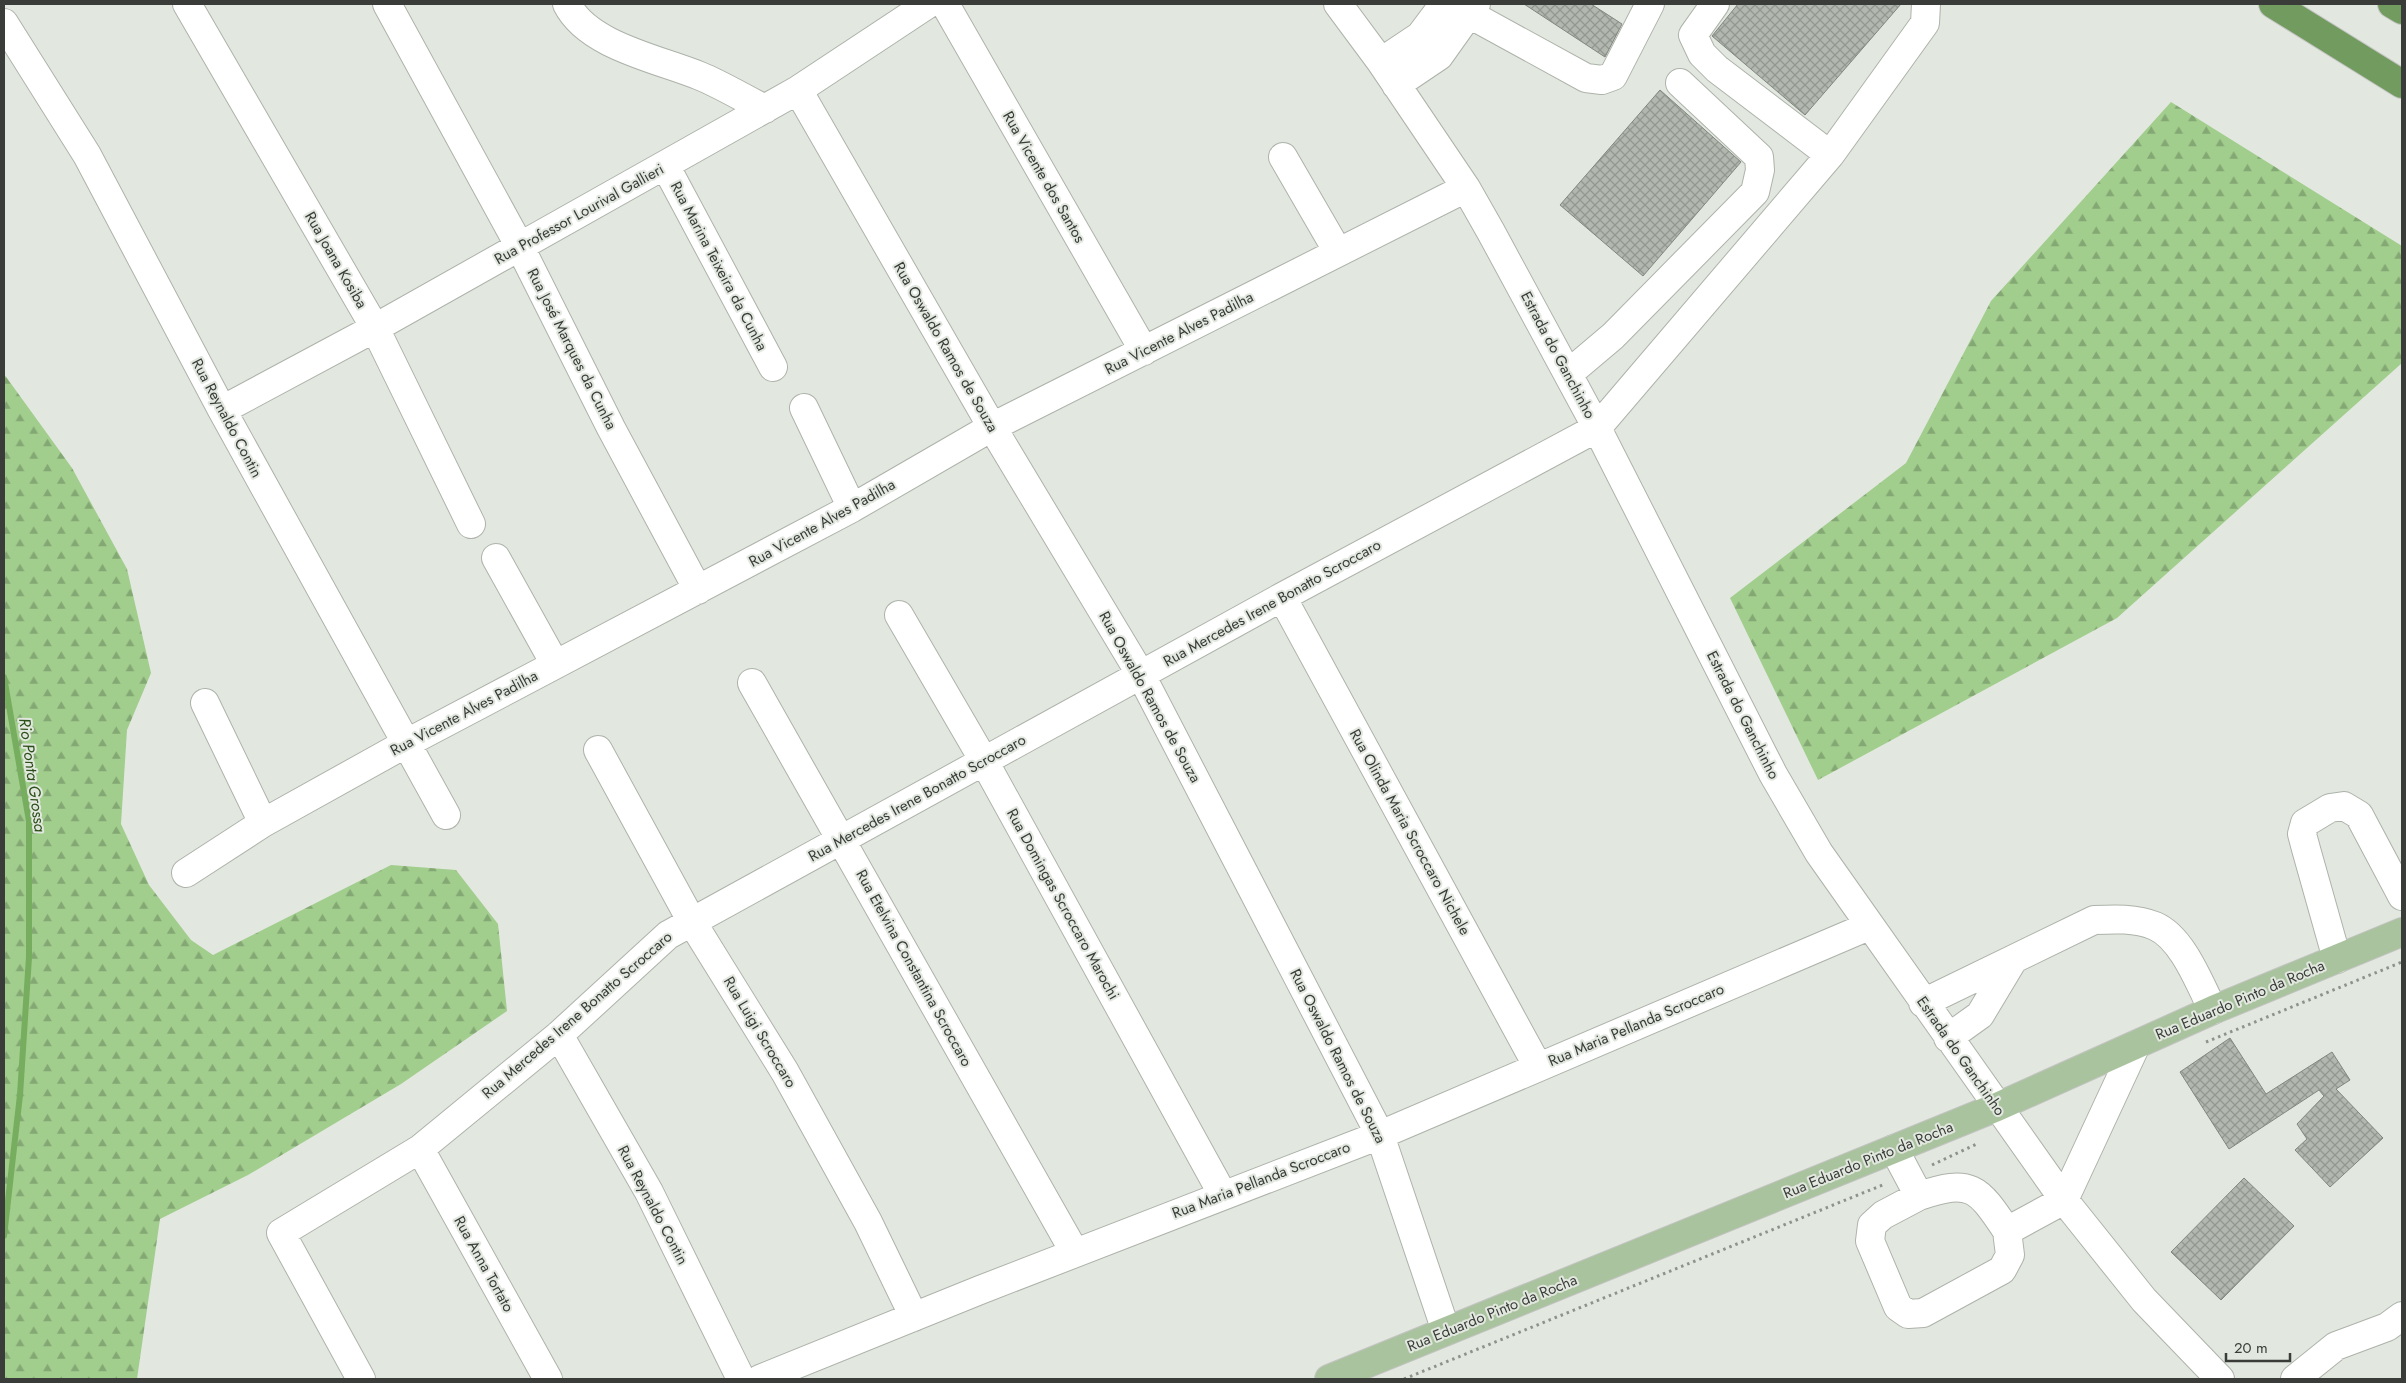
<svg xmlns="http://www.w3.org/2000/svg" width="2406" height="1383" font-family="Jost,sans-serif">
<defs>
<pattern id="forest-firs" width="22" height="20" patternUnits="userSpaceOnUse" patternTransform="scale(1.25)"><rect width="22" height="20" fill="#a1cd8d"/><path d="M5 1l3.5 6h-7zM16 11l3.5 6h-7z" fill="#84a874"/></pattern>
<pattern id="building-cross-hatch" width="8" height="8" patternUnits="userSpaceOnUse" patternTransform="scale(1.25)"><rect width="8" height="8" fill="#b2b8af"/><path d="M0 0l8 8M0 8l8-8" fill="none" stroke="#92978f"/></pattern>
</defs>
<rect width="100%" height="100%" fill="#e2e8df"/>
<!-- forest -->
<path fill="url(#forest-firs)" d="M2171 102 2402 246V363L2117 618 1818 780 1730 598 1906 463 1991 301Z
M4 374 72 468 127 569 151 673 127 730 121 824 149 885 191 940 213 955 391 865 456 870 498 924 507 1011 401 1084 248 1175 160 1219 137 1379H4Z"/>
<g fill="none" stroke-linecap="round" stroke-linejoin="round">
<!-- stream -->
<path stroke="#77ad5e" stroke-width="6" d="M4 677 29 821V957L20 1095 4 1236"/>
</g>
<!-- building -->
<path fill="url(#building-cross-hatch)" stroke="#81877f" d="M1524 4H1591L1622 24 1605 57Z
M1738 4H1901L1805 115 1712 36Z
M1660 90 1741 162 1643 276 1560 205Z
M2230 1038 2266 1094 2332 1052 2350 1080 2336 1089 2383 1138 2330 1187 2295 1150 2307 1139 2297 1124 2324 1096 2319 1090 2229 1149 2180 1072Z
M2244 1178 2294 1226 2221 1300 2171 1252Z"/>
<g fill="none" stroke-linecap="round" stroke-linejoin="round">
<!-- minor casing -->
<g stroke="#adb3aa" stroke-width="30">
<path id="minor" d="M187 4 375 328 471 524
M387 4 520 247 611 428 698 590
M567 4C588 46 659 59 700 76 722 85 743 98 765 109
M945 4 1144 351
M1338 4 1381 62 1466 188 1491 232 1597 428 1773 774 1819 853 2064 1200 2144 1300 2220 1379
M1451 4 1586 78 1602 80 1613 76 1650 4
M1715 4 1693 35 1702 54 1717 69 1830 155
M4 23 87 155 222 410 446 815
M1381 62 1420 36 1444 4
M1396 85 1439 56 1476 4
M798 90 992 427 1141 675 1380 1135 1446 1331
M1283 157 1338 252
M665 165 773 367
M1568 374 1613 336 1755 192 1760 170 1759 157 1680 83
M804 408 852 508
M222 410 375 328 798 90 928 4
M496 558 555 664
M1282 597 1538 1067
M899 615 984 761 1223 1195
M752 683 1075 1253
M205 703 263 823
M598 750 692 922 785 1072 868 1222 914 1317
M186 873 263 823 405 744 852 508 992 427 1466 188
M2337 959 2306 849 2302 834 2305 823 2330 808 2344 806 2359 815 2402 896
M1923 1003 2094 920C2114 919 2136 918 2155 926 2183 938 2200 985 2213 1010
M559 1035 649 1192 741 1379
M1948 1038 1980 1015 2013 960
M420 1149 548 1379
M1894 1149 1919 1196C1972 1178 1978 1188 2007 1231L2064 1200 2136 1045
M1919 1196 1883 1215 1872 1225 1870 1241 1898 1307 1908 1314 1923 1313 2002 1270 2010 1255 2007 1231
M361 1379 281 1233 420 1149 559 1035 668 935 1282 597 1597 428 1830 155 1925 23 1926 4
M760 1379 980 1290 1380 1135 1869 926
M2295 1379 2336 1346 2387 1327 2402 1316"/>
</g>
<!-- major casing -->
<g stroke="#c4c4c3" stroke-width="30">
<path id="major" d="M1329 1379 1997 1107 2213 1010 2402 932"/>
</g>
<!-- highway casing -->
<g stroke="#c4c4c3" stroke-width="30">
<path id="highway" d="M2273 4 2402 84
M2392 4 2402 10"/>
</g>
<!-- path -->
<path stroke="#8d928b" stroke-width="3" stroke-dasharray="2.5 4" stroke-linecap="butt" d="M2206 1042 2402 962
M1932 1165 1979 1143
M1404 1379 1885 1184"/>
<!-- minor -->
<use href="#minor" stroke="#fff" stroke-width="28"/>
<!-- major -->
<use href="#major" stroke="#aac39f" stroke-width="28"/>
<!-- highway -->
<use href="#highway" stroke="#729b5f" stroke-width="28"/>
</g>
<g text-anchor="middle" stroke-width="4" stroke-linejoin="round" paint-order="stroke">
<!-- street labels -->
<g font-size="15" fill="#393c38" stroke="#e2e8df">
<text transform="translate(1044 177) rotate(60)" y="5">Rua Vicente dos Santos</text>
<text transform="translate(579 214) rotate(-29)" y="5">Rua Professor Lourival Gallieri</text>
<text transform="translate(336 260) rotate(60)" y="5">Rua Joana Kosiba</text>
<text transform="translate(719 266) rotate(62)" y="5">Rua Marina Teixeira da Cunha</text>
<text transform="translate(1179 333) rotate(-27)" y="5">Rua Vicente Alves Padilha</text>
<text transform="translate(946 347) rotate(60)" y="5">Rua Oswaldo Ramos de Souza</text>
<text transform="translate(572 349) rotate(63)" y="5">Rua José Marques da Cunha</text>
<text transform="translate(1558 355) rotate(62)" y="5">Estrada do Ganchinho</text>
<text transform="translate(227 418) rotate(62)" y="5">Rua Reynaldo Contin</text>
<text transform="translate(822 523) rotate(-29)" y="5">Rua Vicente Alves Padilha</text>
<text transform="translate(1272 603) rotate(-29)" y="5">Rua Mercedes Irene Bonatto Scroccaro</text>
<text transform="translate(1150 697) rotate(61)" y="5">Rua Oswaldo Ramos de Souza</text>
<text transform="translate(464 713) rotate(-28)" y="5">Rua Vicente Alves Padilha</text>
<text transform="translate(1743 715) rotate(63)" y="5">Estrada do Ganchinho</text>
<text transform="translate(917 798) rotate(-29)" y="5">Rua Mercedes Irene Bonatto Scroccaro</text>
<text transform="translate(1410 832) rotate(61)" y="5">Rua Olinda Maria Scroccaro Nichele</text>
<text transform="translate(1063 904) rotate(61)" y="5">Rua Domingas Scroccaro Marochi</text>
<text transform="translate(914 968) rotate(61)" y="5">Rua Etelvina Constantina Scroccaro</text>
<text transform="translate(2240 1000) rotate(-23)" y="5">Rua Eduardo Pinto da Rocha</text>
<text transform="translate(577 1015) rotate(-41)" y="5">Rua Mercedes Irene Bonatto Scroccaro</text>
<text transform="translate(1636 1025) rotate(-23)" y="5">Rua Maria Pellanda Scroccaro</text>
<text transform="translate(760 1032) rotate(59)" y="5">Rua Luigi Scroccaro</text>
<text transform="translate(1338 1056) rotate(63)" y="5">Rua Oswaldo Ramos de Souza</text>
<text transform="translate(1961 1056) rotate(55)" y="5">Estrada do Ganchinho</text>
<text transform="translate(1868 1160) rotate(-22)" y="5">Rua Eduardo Pinto da Rocha</text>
<text transform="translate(1261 1180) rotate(-21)" y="5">Rua Maria Pellanda Scroccaro</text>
<text transform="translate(653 1205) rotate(62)" y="5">Rua Reynaldo Contin</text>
<text transform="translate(484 1264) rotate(61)" y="5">Rua Anna Tortato</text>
<text transform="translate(1492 1313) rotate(-22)" y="5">Rua Eduardo Pinto da Rocha</text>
</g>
<!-- water labels -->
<g font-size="16" font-style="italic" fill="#2b4f18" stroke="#e2e8df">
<text transform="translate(33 775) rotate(82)" y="6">Rio Ponta Grossa</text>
</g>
</g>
<!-- border -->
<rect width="2406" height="1383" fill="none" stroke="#393c38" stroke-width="10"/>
<!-- scale -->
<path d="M2226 1353v8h64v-8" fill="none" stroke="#393c38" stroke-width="2.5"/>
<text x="2234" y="1353" font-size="15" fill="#393c38" stroke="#e2e8df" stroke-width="4" paint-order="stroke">20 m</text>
</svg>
